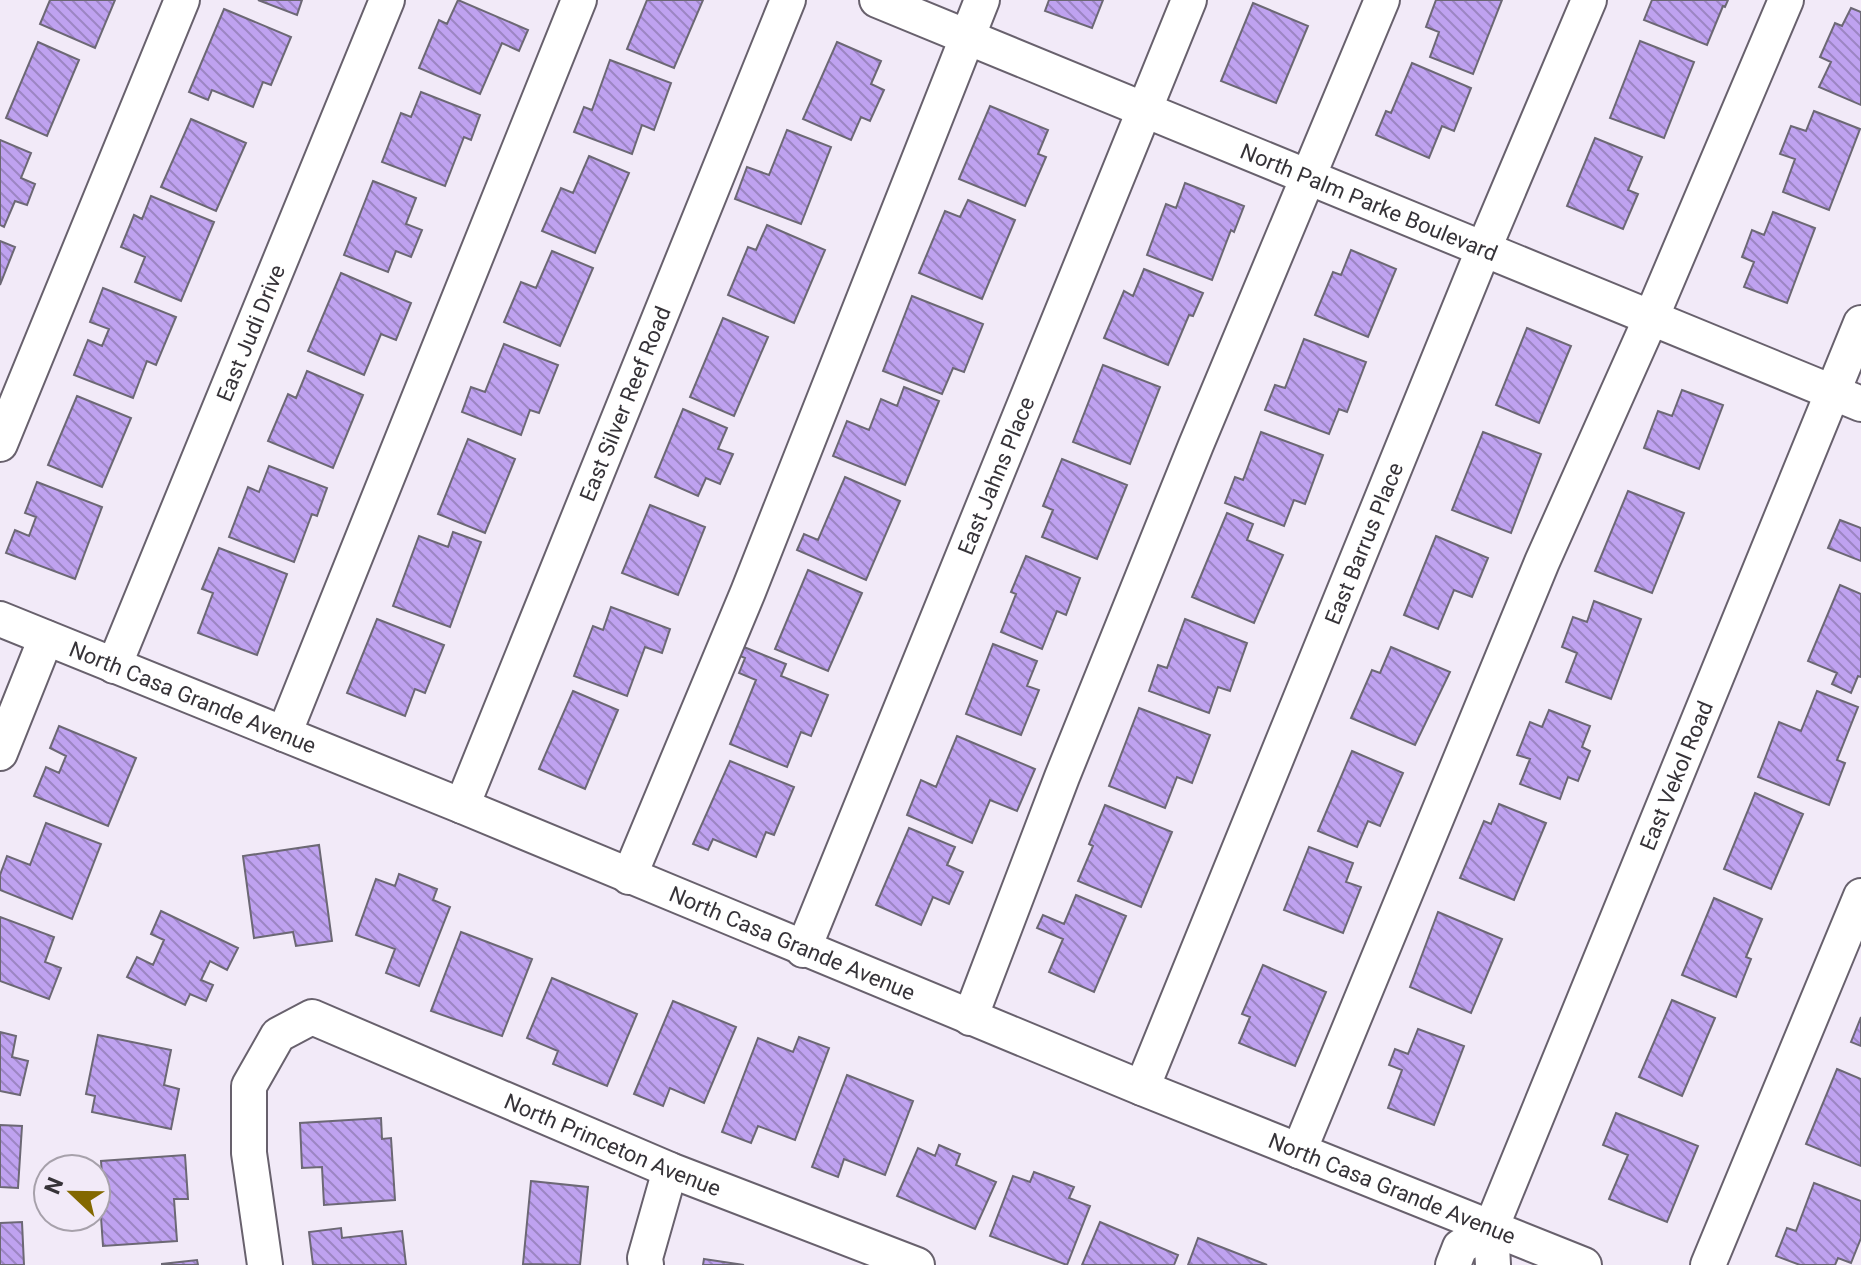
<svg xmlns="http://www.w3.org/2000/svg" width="1861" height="1265" font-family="Roboto,sans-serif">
<defs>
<pattern id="building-back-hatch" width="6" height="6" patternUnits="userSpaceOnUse" patternTransform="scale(2)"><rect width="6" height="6" fill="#bfa2f0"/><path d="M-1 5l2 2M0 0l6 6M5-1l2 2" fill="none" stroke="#9c85c3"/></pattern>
</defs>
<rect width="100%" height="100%" fill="#f2eaf8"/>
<!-- building -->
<path fill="url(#building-back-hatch)" stroke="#6c6874" stroke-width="2" d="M50 0H115L95 48 40 24Z
M258 0H302L297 15Z
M458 0 528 30 519 51 502 43 480 94 419 68 439 20 447 24Z
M647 0H703L674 68 627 49Z
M1049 0H1103L1092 28 1045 11Z
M1436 0H1502L1473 74 1430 57 1439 32 1426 27Z
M1652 0H1728L1725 7 1723 6 1707 45 1644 20Z
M1253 3 1308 26 1276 103 1221 81Z
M1851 8 1861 12V105L1819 87 1831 62 1820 57 1835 23 1842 26Z
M224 9 291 37 271 85 263 82 253 107 212 90 208 100 189 92Z
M1640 41 1694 62 1664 138 1610 118Z
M38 42 79 60 47 136 6 118Z
M837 42 881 61 871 84 884 90 870 121 861 117 851 140 803 119Z
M610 60 671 83 654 130 642 125 632 154 574 132 584 107 592 110Z
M1412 63 1471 88 1454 131 1442 126 1429 158 1376 135 1386 111 1391 113Z
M421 92 480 115 471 140 464 137 445 186 382 162 401 113 411 117Z
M990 106 1048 130 1038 154 1046 157 1025 206 959 179Z
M1814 111 1860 129 1829 210 1783 192 1795 159 1780 154 1791 126 1806 131Z
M191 119 246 143 216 211 161 187Z
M787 130 831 147 801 224 735 199 747 167 769 175Z
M1595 138 1642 157 1628 190 1638 194 1623 229 1567 206Z
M0 140 31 153 21 178 35 184 27 205 15 201 4 227 0 225Z
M589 156 629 173 595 253 542 231 561 188 573 193Z
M373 181 416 198 406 224 422 230 411 257 396 251 388 272 344 255Z
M1185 183 1244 206 1234 232 1231 230 1212 280 1147 255 1166 204 1176 208Z
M151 196 214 222 181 301 135 282 145 257 121 247 134 215 142 219Z
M968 200 1015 220 982 299 919 273 945 211 960 217Z
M1773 212 1815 228 1787 303 1744 287 1754 262 1742 257 1752 230 1764 235Z
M767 225 825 250 794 323 728 295 748 247 756 250Z
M0 241 15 247 0 285Z
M1351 250 1396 269 1368 337 1315 315 1333 272 1341 275Z
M552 251 593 268 560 346 504 322 521 282 536 288Z
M1144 269 1203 293 1193 316 1189 315 1168 365 1104 338 1124 291 1133 296Z
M341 273 411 303 396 340 381 334 364 375 308 351Z
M103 288 176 317 156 365 147 361 133 398 74 375 88 340 102 346 109 329 90 322Z
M912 296 983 324 964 372 953 368 942 394 883 371Z
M723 318 768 337 734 416 690 397Z
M1527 328 1571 346 1539 423 1496 405Z
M1304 339 1366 362 1347 412 1339 409 1329 434 1265 410 1275 385 1285 388Z
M504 344 558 365 539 413 530 410 521 435 462 412 471 387 485 392Z
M1103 365 1160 387 1130 464 1073 442Z
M307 371 363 395 333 468 268 441 288 394 296 398Z
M904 387 939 401 905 485 833 456 847 421 869 430 881 399 897 406Z
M1682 390 1723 405 1699 469 1644 448 1658 411 1672 416Z
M77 396 131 418 102 487 48 465Z
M683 409 727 428 718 449 733 454 720 484 706 478 698 496 655 477Z
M1261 432 1323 455 1305 504 1294 500 1284 526 1225 503 1235 477 1243 480Z
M1483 432 1541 454 1511 533 1452 510Z
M468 439 515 459 485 533 438 514Z
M1062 459 1127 485 1097 559 1042 537 1053 510 1043 506Z
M269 466 327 488 317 516 312 514 294 562 229 537 248 487 259 492Z
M845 477 900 501 866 580 797 550 804 534 818 540Z
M37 482 102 507 75 579 6 553 15 530 29 536 36 517 25 513Z
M1628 491 1684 513 1652 593 1595 571Z
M650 505 705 527 678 595 622 573Z
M1227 513 1253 524 1247 540 1283 555 1254 623 1192 597Z
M1840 520 1861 528V561L1828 548Z
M453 532 481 542 450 627 393 606 419 536 448 547Z
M1436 536 1488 558 1472 597 1454 590 1438 629 1404 615Z
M219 548 287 574 257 655 198 633 213 593 202 589Z
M1026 556 1080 578 1066 615 1057 611 1042 649 1001 632 1016 594 1011 592Z
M808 570 862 593 828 671 775 649Z
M1840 585 1861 594V677L1858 676 1851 693 1832 684 1837 673 1808 661Z
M1594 601 1641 619 1611 699 1566 682 1577 653 1562 647 1573 617 1587 622Z
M611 607 670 629 662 653 645 647 627 696 574 676 593 626 603 630Z
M377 619 444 645 425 693 415 689 405 716 347 693Z
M1185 619 1247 643 1230 691 1218 687 1209 713 1149 691 1158 665 1167 668Z
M734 643 786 664 781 676 828 695 811 736 801 732 787 767 730 744 756 680 739 673 745 658 731 652Z
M993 644 1037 661 1027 686 1039 690 1021 735 966 714Z
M1391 647 1450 672 1415 745 1351 718 1372 670 1380 673Z
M573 691 618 710 585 789 539 769Z
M1817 691 1858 707 1837 760 1845 763 1829 805 1758 777 1779 722 1801 731Z
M1139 708 1210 735 1192 783 1177 777 1165 808 1109 786Z
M1549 710 1590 726 1582 747 1590 751 1578 781 1568 777 1560 799 1520 784 1530 759 1517 755 1530 722 1542 727Z
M59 726 136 758 108 826 34 796 46 767 59 773 66 756 50 748Z
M957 736 1035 769 1017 811 990 800 972 843 907 815 921 780 936 787Z
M1352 751 1403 773 1380 826 1368 821 1357 847 1318 831Z
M730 761 794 787 774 835 766 832 756 857 713 839 708 850 693 844Z
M1755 793 1803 814 1771 889 1724 869Z
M1499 804 1546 823 1514 900 1460 878 1484 821 1491 824Z
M1105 805 1172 832 1141 907 1078 881 1093 846 1089 844Z
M46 823 101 844 72 919 0 890V875L7 856 30 865Z
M909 828 955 847 947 865 963 872 949 904 933 897 921 925 876 905Z
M319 845 332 941 296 946 293 932 254 938 243 856Z
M1309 847 1353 863 1346 882 1361 887 1343 933 1284 910Z
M399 874 437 889 433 900 450 907 419 986 386 973 395 949 356 935 376 879 395 886Z
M1076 895 1126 916 1094 992 1049 972 1063 939 1037 928 1043 915 1064 924Z
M1714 898 1762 919 1746 957 1751 959 1736 997 1682 975Z
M161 911 238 948 227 970 210 961 201 980 213 985 206 1001 190 994 185 1005 127 977 137 957 153 965 164 940 151 934Z
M1438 912 1502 939 1471 1013 1410 987Z
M0 917 54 937 45 962 61 968 49 999 0 981Z
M461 932 532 959 502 1036 431 1011Z
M1263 965 1326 992 1295 1066 1239 1043 1250 1017 1242 1014Z
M552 978 637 1014 607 1086 553 1064 558 1051 527 1038Z
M1672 1000 1715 1018 1682 1096 1639 1077Z
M673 1001 736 1027 704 1103 670 1088 663 1106 634 1094Z
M1861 1017V1046L1851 1042Z
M1418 1029 1464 1046 1434 1125 1388 1108 1402 1070 1389 1065 1395 1049 1408 1054Z
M0 1032 16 1036 12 1057 28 1061 20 1095 0 1091Z
M98 1035 171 1050 164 1085 179 1089 171 1129 92 1112 95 1096 86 1094Z
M799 1037 829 1048 795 1140 758 1126 751 1143 722 1132 758 1038 793 1052Z
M1837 1069 1861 1079V1166L1806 1144Z
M847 1075 913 1101 885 1175 844 1159 838 1177 812 1167Z
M1616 1113 1698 1146 1667 1222 1609 1199 1628 1155 1603 1145Z
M381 1118 382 1139 391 1138 395 1200 324 1205 322 1167 302 1168 300 1123Z
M0 1125 22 1126 18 1188 0 1187Z
M939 1145 960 1154 956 1165 996 1182 975 1229 897 1196 918 1148 935 1156Z
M185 1155 188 1199H174L177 1241 103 1246 99 1188H103L101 1161Z
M1034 1172 1074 1187 1069 1198 1090 1206 1067 1265 990 1236 1013 1176 1030 1182Z
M531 1181 588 1187 580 1265 523 1264Z
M1814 1183 1861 1201V1238L1851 1263 1838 1258 1835 1265H1800L1776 1256 1787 1228 1796 1231Z
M22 1222 24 1265H0V1223Z
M1100 1222 1178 1255 1174 1265H1082Z
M341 1228 342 1238 402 1231 406 1265H313L309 1232Z
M1198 1238 1267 1265H1188Z
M704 1259 744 1265H703Z
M197 1260 198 1265H162V1264Z"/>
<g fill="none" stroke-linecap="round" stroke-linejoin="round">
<!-- minor casing -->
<g stroke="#68616d" stroke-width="38">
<g id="minor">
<path id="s1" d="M877 0 1861 404"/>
<path d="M0 444 182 0"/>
<path id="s2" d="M0 619 462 806 1142 1088 1584 1265"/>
<path id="s3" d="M114 666 387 0"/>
<path d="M284 734 579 0"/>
<path d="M0 753 46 638"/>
<path id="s4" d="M462 806 788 0"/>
<path d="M629 877 748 592 982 0"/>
<path id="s5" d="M803 950 1189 0"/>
<path d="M970 1018 1062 777 1196 445 1382 0"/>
<path id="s6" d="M1142 1088 1484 248 1589 0"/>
<path d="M1299 1151 1542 562 1651 318 1786 0"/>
<path id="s7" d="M265 1265 249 1153V1086L278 1035 312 1017 670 1170 917 1265"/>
<path d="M646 1265 645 1258 670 1170"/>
<path d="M1453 1265 1460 1247 1491 1228"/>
<path id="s8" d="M1493 1265 1491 1228 1861 323"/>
<path d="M1708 1265 1861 896"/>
</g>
</g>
<!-- minor -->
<use href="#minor" stroke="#fff" stroke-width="34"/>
</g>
<g text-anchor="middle" stroke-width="6" stroke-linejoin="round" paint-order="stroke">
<!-- street labels -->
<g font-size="22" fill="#363338" stroke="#f2eaf8">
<text dy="8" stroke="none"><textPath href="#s1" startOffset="532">North Palm Parke Boulevard</textPath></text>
<text dy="8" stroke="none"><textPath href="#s3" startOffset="360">East Judi Drive</textPath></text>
<text dy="8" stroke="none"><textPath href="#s4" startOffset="434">East Silver Reef Road</textPath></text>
<text dy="8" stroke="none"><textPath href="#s5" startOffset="512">East Jahns Place</textPath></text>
<text dy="8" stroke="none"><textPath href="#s6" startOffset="588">East Barrus Place</textPath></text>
<text dy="8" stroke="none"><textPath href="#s2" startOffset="208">North Casa Grande Avenue</textPath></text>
<text dy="8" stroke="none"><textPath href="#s8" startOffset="526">East Vekol Road</textPath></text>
<text dy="8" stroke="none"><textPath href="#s2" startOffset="856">North Casa Grande Avenue</textPath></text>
<text dy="8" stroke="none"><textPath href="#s7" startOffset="604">North Princeton Avenue</textPath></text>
<text dy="8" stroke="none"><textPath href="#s2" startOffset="1504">North Casa Grande Avenue</textPath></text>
</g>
</g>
<!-- north arrow -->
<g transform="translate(72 1193) rotate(292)"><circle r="38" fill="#f2eaf8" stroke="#a7a1ab" stroke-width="2"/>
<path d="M0-6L14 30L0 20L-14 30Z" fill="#836800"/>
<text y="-12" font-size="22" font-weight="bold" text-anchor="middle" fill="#363338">N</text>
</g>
</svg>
